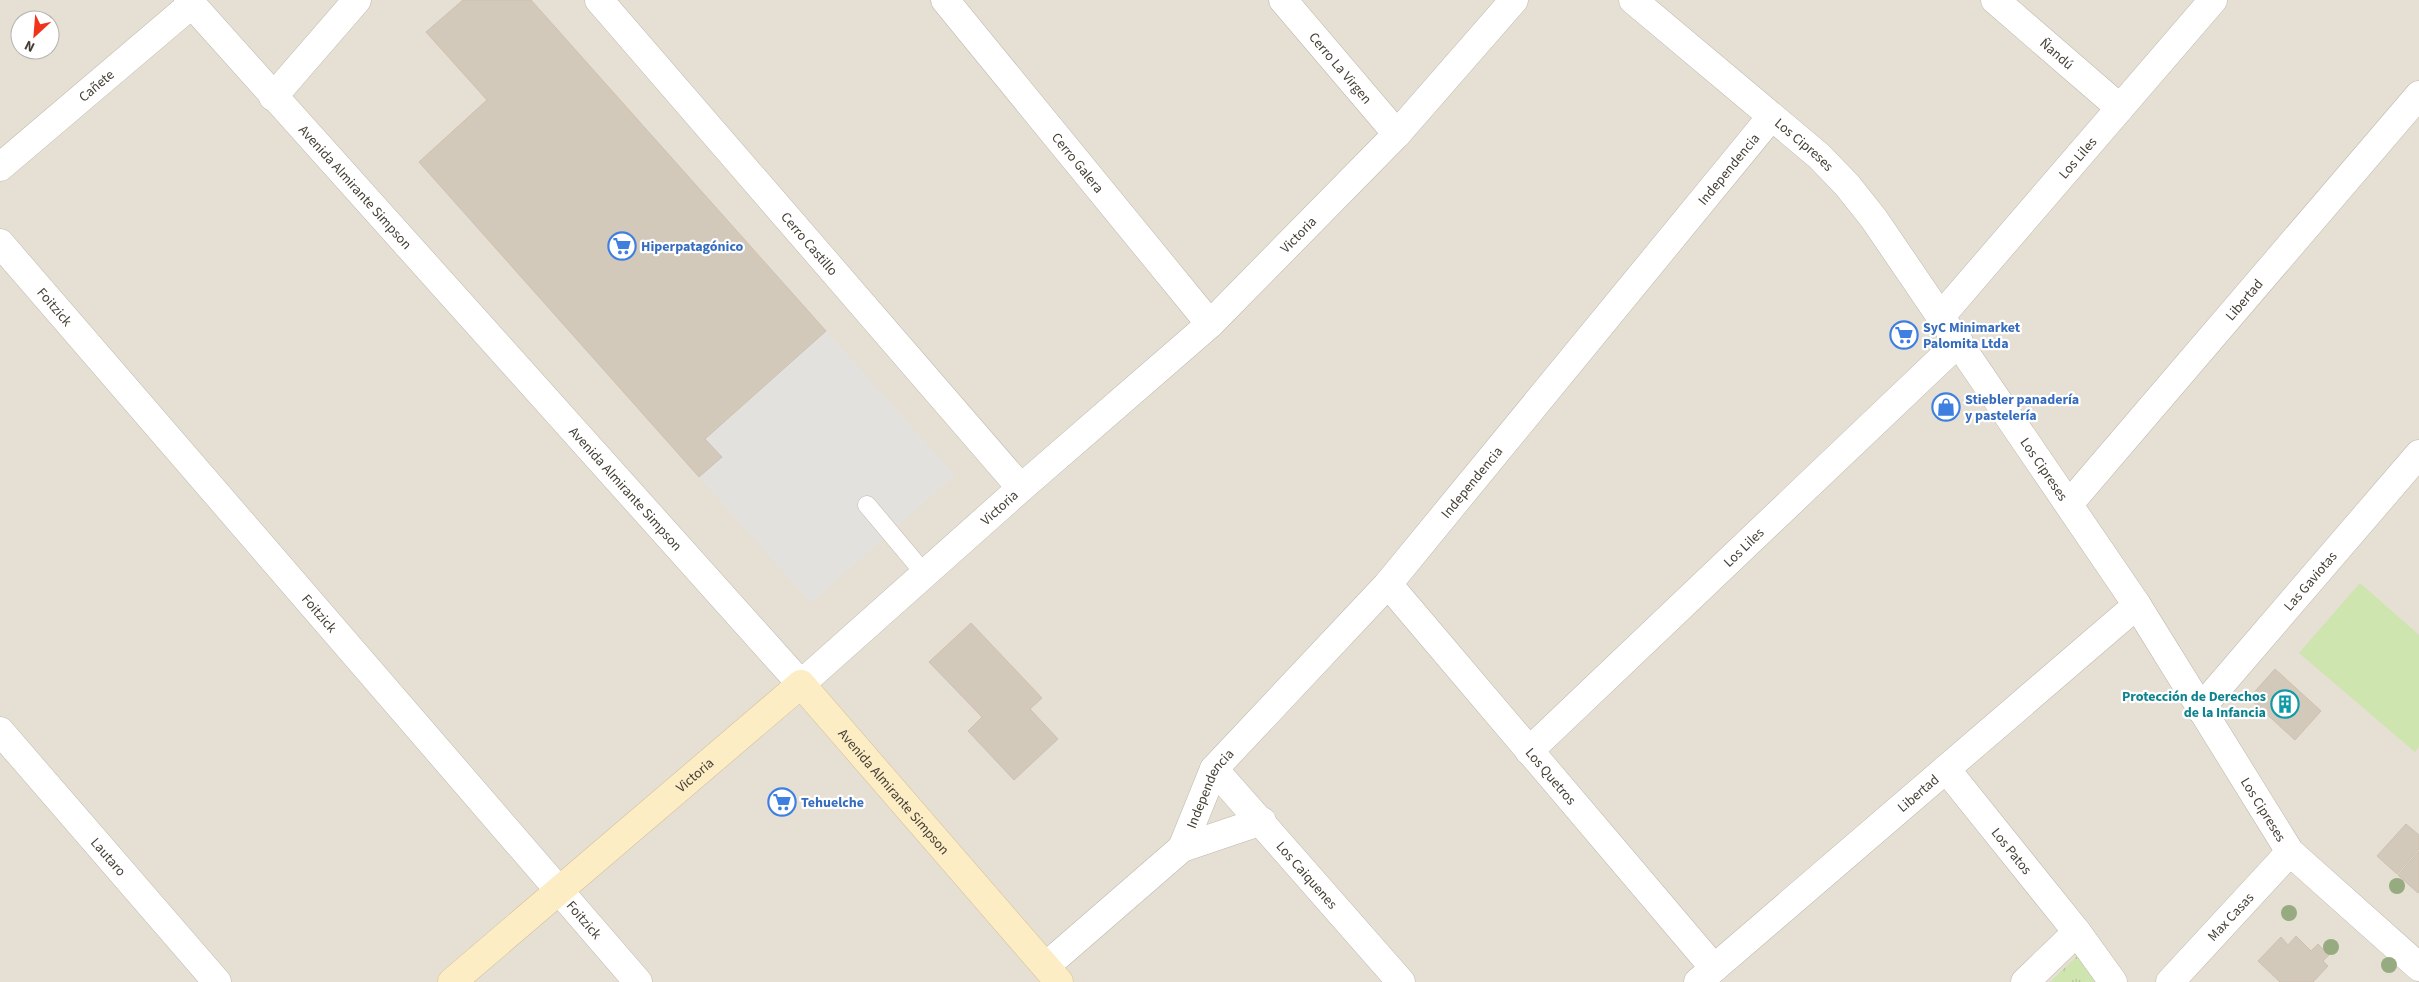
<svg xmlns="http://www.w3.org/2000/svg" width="2419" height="982" font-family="'Source Sans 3',sans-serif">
<defs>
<pattern id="grass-tufts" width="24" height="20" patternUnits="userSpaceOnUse" patternTransform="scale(1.25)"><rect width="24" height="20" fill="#cfe5af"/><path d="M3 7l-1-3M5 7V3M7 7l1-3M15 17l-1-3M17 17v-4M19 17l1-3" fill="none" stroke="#b3c697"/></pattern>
</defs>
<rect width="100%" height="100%" fill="#f2eee6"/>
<!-- residential -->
<path fill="#e6dfd4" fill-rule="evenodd" d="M0 0H2419V982H0ZM20 20H50V50H20Z"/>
<!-- grass -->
<path fill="url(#grass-tufts)" d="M2077 956 2095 982H2050Z"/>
<!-- green -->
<path fill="#cfe5af" d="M2360 583 2419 635V747L2415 752 2299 653Z"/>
<!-- parking -->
<path fill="#e3e1de" d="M826 331 955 475 811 603 699 477 722 457 705 439Z"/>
<!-- building -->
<path fill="#d3c9bb" stroke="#cec0af" d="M463 0H531L826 331 705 439 722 457 699 477 419 162 487 100 426 32Z
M971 623 1042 698 1030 709 1058 739 1014 780 968 731 982 717 929 662Z
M2275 669 2321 711 2295 740 2249 698Z
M2406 824 2419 835V849L2397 874 2377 856Z
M2419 851V892L2418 893 2398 875Z
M2296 936 2311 951 2318 944 2329 955 2323 961 2328 966 2313 982H2280L2258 961 2281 937 2288 945Z"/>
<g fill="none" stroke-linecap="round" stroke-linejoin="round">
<!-- service casing -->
<g stroke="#c0b8ab" stroke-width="19">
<path id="service" d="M867 505 924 573"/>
</g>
<!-- minor casing -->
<g stroke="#c0b8ab" stroke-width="29">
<g id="minor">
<path id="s1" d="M599 0 1021 488"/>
<path id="s2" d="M945 0 1210 324"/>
<path id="s3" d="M1283 0 1397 134"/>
<path id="s4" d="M1633 0 1819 156 1847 185 1874 219 2137 605 2290 852 2419 967"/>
<path id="s5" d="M1995 0 2120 108"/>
<path d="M273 97 357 0"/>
<path id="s6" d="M0 167 192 4"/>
<path id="s7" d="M0 243 638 982"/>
<path id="s8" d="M1941 316 2213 0"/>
<path id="s9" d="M2069 504 2419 95"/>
<path id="s10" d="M1388 584 1714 968"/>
<path id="s11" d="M2200 709 2419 454"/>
<path id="s12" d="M0 731 217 982"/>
<path id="s13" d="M1529 751 1959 342"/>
<path id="s14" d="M1214 769 1401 982"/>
<path id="s15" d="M1946 769 2077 932 2113 982"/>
<path id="s16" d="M1182 848 1214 769 1388 584 1771 117"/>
<path d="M1046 966 1182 848 1262 821"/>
<path id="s17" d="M1698 982 2137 605"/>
<path d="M2025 982 2077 932"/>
<path id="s18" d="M2170 982 2290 852"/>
</g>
</g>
<!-- tertiary casing -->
<g stroke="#c0b8ab" stroke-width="29">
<g id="tertiary">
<path id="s19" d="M188 0 801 684 1021 488 1210 324 1397 134 1514 0"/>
</g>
</g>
<!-- secondary casing -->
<g stroke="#d1bf97" stroke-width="29">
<g id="secondary">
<path id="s20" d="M452 982 801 684 1059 982"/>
</g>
</g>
<!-- service -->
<use href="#service" stroke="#fff" stroke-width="18"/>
<!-- minor -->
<use href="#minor" stroke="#fff" stroke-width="28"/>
<!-- tertiary -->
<use href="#tertiary" stroke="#fff" stroke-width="28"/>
<!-- secondary -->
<use href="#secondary" stroke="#fdedc5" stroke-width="28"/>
</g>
<!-- trees -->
<g fill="#96ab7f">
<circle cx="2397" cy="886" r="8"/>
<circle cx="2289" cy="913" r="8"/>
<circle cx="2331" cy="947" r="8"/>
<circle cx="2389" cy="965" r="8"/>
</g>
<!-- icons -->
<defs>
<g id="supermarket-ring" transform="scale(1.4375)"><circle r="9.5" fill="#fff" stroke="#3f7fe0" stroke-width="1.5"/><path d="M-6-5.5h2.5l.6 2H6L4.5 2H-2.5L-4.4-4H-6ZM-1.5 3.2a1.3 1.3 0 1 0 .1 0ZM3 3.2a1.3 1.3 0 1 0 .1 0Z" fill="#3f7fe0"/></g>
<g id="shop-ring" transform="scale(1.4375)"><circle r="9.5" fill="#fff" stroke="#3f7fe0" stroke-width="1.5"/><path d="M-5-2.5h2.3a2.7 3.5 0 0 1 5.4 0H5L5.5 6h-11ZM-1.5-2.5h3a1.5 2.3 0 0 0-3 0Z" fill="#3f7fe0"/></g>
<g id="building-ring" transform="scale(1.4375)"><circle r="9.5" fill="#fff" stroke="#0f9aa8" stroke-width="1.5"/><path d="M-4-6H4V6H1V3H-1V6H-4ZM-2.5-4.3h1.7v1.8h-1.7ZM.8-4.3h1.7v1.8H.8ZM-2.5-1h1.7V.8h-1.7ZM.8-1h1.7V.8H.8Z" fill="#0f9aa8"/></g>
</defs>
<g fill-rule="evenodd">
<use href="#supermarket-ring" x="622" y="246"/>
<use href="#supermarket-ring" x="1904" y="335"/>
<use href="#shop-ring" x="1946" y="407"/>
<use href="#building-ring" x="2285" y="704"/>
<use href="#supermarket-ring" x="782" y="802"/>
</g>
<g text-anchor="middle" stroke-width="4.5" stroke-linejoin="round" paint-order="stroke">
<!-- street labels -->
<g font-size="14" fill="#443e35" stroke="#fff">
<text dy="5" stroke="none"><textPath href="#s5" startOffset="82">Ñandú</textPath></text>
<text dy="5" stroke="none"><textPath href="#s3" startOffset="89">Cerro La Virgen</textPath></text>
<text dy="5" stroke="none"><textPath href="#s6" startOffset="126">Cañete</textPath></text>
<text dy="5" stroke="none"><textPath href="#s4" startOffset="224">Los Cipreses</textPath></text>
<text dy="5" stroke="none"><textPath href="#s8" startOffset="209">Los Liles</textPath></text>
<text dy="5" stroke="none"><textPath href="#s2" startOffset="210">Cerro Galera</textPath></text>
<text dy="5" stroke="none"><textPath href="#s16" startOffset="876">Independencia</textPath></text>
<text dy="5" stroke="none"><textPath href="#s19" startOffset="251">Avenida Almirante Simpson</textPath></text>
<text dy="5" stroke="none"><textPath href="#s19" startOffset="1589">Victoria</textPath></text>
<text dy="5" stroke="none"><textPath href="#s1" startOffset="322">Cerro Castillo</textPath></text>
<text dy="5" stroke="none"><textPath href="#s9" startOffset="269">Libertad</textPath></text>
<text dy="5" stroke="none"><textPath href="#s7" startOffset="84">Foitzick</textPath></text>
<text dy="5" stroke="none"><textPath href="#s4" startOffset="629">Los Cipreses</textPath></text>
<text dy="5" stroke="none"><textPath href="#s16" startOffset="471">Independencia</textPath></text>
<text dy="5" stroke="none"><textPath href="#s19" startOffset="656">Avenida Almirante Simpson</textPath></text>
<text dy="5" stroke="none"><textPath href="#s19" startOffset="1184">Victoria</textPath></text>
<text dy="5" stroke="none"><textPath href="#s13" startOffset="296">Los Liles</textPath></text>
<text dy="5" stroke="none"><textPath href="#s11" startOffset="169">Las Gaviotas</textPath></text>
<text dy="5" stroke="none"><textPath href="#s7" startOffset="489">Foitzick</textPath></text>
<text dy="5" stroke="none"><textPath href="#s20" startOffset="319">Victoria</textPath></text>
<text dy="5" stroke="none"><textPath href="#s10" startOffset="252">Los Quetros</textPath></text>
<text dy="5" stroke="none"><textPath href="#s16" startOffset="66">Independencia</textPath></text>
<text dy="5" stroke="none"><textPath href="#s20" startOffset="601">Avenida Almirante Simpson</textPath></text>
<text dy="5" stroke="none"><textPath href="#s17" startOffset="290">Libertad</textPath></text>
<text dy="5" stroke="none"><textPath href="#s4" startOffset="1034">Los Cipreses</textPath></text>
<text dy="5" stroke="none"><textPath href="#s15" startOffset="105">Los Patos</textPath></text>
<text dy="5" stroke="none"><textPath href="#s12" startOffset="166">Lautaro</textPath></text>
<text dy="5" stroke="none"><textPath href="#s14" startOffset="141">Los Caiquenes</textPath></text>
<text dy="5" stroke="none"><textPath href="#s18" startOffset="89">Max Casas</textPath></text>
<text dy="5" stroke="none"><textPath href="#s7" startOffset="894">Foitzick</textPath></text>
</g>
<!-- shop labels -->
<g font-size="14" font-weight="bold" fill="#366cbe" stroke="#fff" text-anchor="start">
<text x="641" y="251">Hiperpatagónico</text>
<text x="1923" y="332">SyC Minimarket<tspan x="1923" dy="16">Palomita Ltda</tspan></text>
<text x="1965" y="404">Stiebler panadería<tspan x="1965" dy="16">y pastelería</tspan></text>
<text x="801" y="807">Tehuelche</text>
</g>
<!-- culture labels -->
<g font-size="14" font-weight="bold" fill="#0d838f" stroke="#fff" text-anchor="end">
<text x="2266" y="701">Protección de Derechos<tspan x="2266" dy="16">de la Infancia</tspan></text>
</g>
</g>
<!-- north arrow -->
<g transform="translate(35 35) rotate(206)"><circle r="24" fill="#ffffff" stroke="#b4b2ae"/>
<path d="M0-4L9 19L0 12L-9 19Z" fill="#f2331c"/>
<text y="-8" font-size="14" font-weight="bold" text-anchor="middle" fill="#443e35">N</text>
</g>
</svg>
